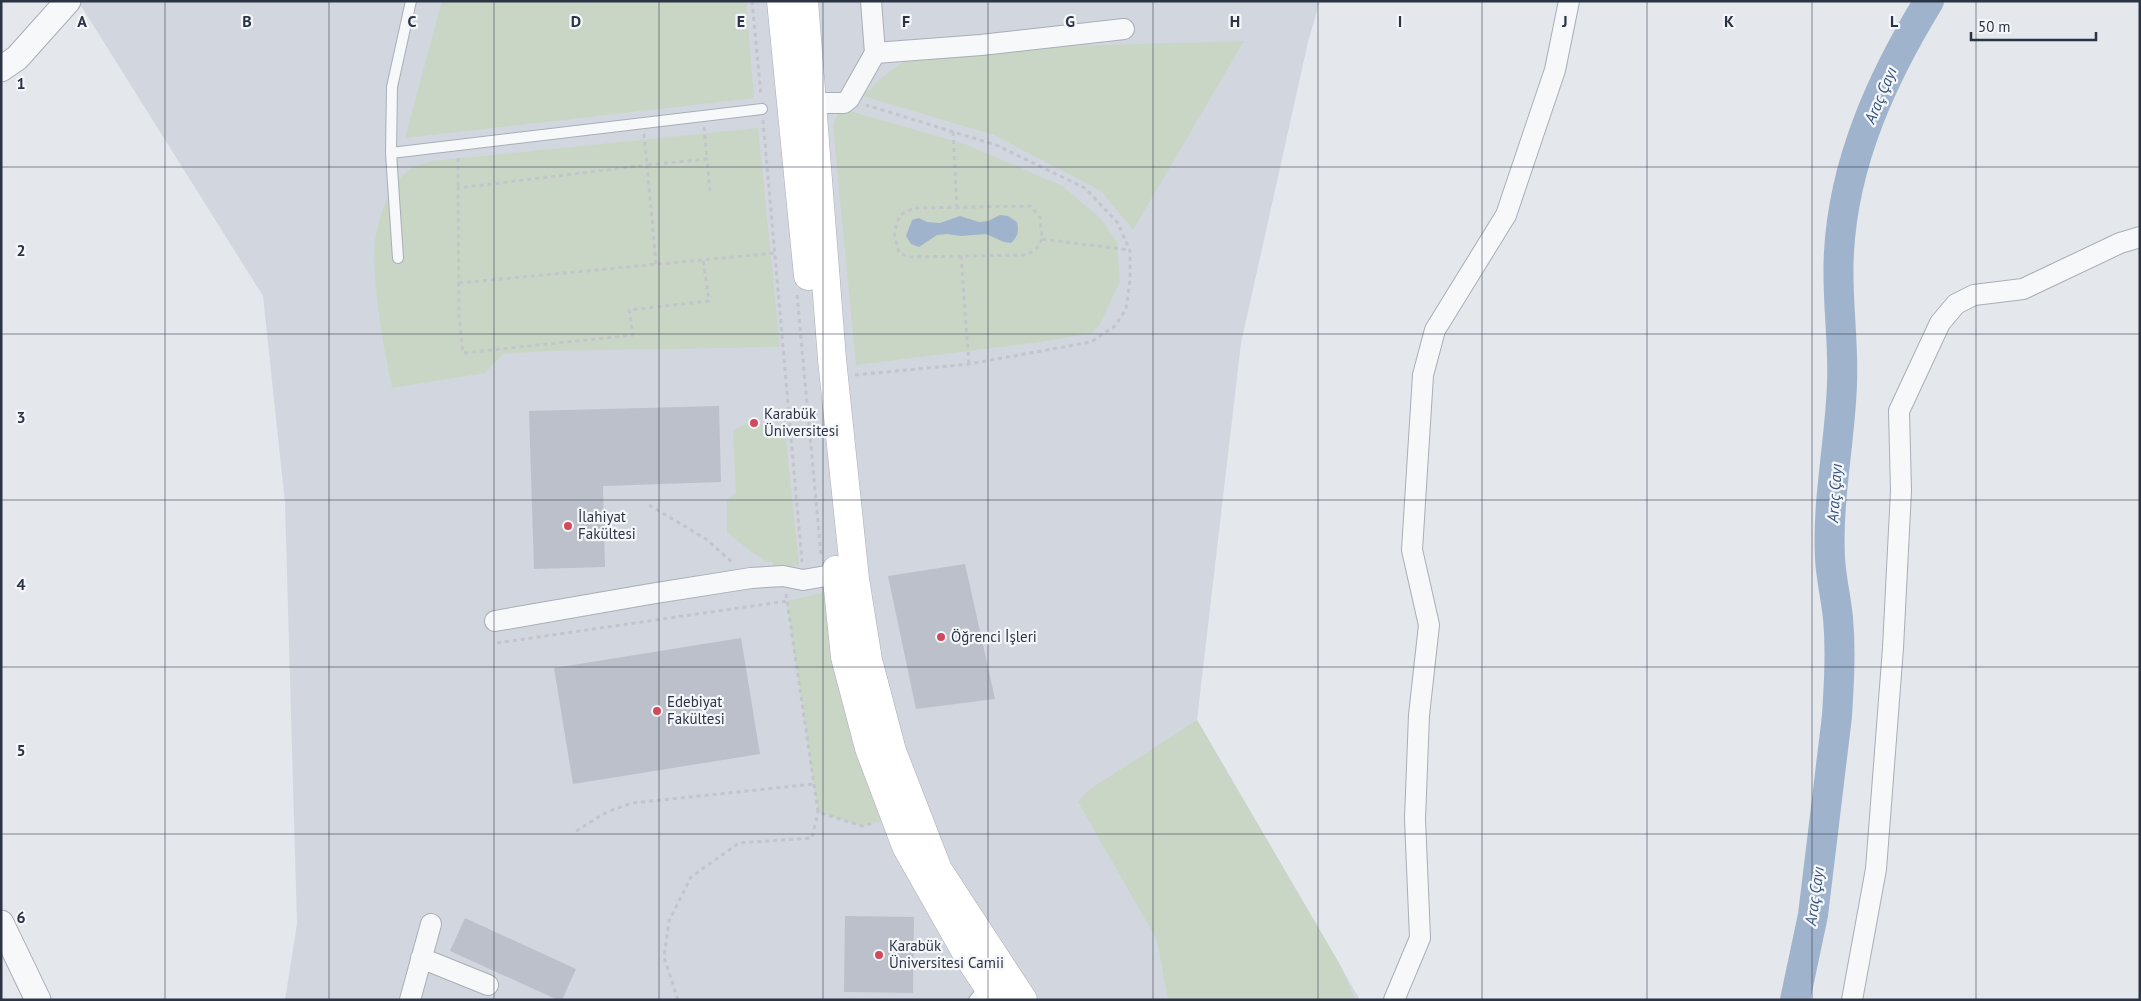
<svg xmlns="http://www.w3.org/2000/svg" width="2141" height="1001" font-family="'PT Sans',sans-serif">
<rect width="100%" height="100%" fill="#e4e7ec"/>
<!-- built -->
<path fill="#d2d6de" d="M78 1H1320L1308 42 1241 343 1197 720 1360 1000H285L297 924 285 503 263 296Z"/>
<!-- green -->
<path fill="#c9d6c5" d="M442 1H746L754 98 405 138Z
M1244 41 1133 230 1101 191 994 135 863 96 884 76 910 57 1041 47Z
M849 111 965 144 1062 186 1101 219 1117 242 1120 281 1100 324 1092 333 1041 342 856 365 833 125 838 113Z
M758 128 780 347 545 351 503 354 485 373 392 388C383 344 375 299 374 254 374 230 388 182 411 169 417 165 426 163 433 161Z
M751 422 785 430 799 565 775 569 772 561 766 562 727 533V500L736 494 733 430Z
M826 592 883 821 862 826 818 812 787 601Z
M1197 720 1342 968 1355 1000H1168L1157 940 1078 802 1090 789Z"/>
<!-- water -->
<path fill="#9fb4cc" d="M1000 215 1008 216 1017 222C1019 232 1018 236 1011 243L1004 242 986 234 961 236 947 234 937 235 919 247 911 244 906 236 912 220 919 218 927 222 940 223 960 216 979 222 988 221Z"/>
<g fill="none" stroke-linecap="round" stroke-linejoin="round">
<!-- river -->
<path stroke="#9fb4cc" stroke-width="30" d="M1795 1000 1813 915 1837 716C1839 683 1841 651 1838 618 1836 598 1831 578 1830 558 1827 500 1840 442 1842 384 1844 340 1836 295 1839 252 1844 161 1882 78 1929 1"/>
</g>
<!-- building -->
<path fill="#bbc0ca" d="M719 406 721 482 603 486 605 567 534 569 529 411Z
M965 564 995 699 916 709 888 576Z
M741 638 760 754 573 784 554 668Z
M845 916 914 917 913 993 844 992Z
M465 918 576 969 562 1000H558L450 951Z"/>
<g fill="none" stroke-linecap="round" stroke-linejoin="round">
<!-- service casing -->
<g stroke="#a9aeb7" stroke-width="12">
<path id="service" d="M391 153 762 109
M398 258 391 153 392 87 411 1
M974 1000 986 985"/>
</g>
<!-- minor casing -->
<g stroke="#a9aeb7" stroke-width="22">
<path id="minor" d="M875 53 981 45 1124 29
M798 103H844L849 99 875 53 871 1
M495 621 650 594 751 578 783 576 803 580 849 572
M421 958 488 985
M410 1000 431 924
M1394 1000 1420 938 1415 819 1419 715 1429 625 1412 550 1423 375 1435 330 1506 215 1555 70 1569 1
M1852 1000 1876 869 1893 648 1901 491 1899 411 1940 323 1956 304 1974 295 2023 289 2120 243 2140 237"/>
</g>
<!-- tertiary casing -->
<g stroke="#a9aeb7" stroke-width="27">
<path id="tertiary" d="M1 69 17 58 68 1
M1 923 38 1000"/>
</g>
<!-- secondary casing -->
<g stroke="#a9aeb7" stroke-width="29">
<path id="secondary" d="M781 1 808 276
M804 1 832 359 855 579 868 660 892 751 938 870 1023 1000
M836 570 845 657 869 748 906 846 971 961 997 1000"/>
</g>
<!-- path -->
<path stroke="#c2c5cb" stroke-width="3" stroke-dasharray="4 4" stroke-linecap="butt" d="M752 1 761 96
M763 120 802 562
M704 127 707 159
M953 132 957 207
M644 134 647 165 707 159 710 191
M458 158V188
M1042 239 1036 249 1027 255 909 257 899 253 894 232 900 215 914 208 1031 206 1040 218 1042 239 1130 250
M961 256 969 364
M656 264 647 165 458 188 459 316 463 353 633 335 629 310 709 301 703 260
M459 283 775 253
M797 295 821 555
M855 375 969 364 1091 342 1115 326 1126 309 1130 280V251L1118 223 1085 188 996 145 866 105
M649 505 706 539 733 563
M786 594 818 812 862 826 874 823
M497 643 787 601
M576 831 607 812 632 803 814 784
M678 1000 664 957 669 921 691 877 739 843 812 838 818 812"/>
<!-- service -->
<use href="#service" stroke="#f7f8fa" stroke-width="10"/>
<!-- minor -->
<use href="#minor" stroke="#f7f8fa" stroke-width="20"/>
<!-- tertiary -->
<use href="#tertiary" stroke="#f7f8fa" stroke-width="25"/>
<!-- secondary -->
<use href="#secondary" stroke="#fff" stroke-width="28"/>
</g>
<!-- grid -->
<path fill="none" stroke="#2b3445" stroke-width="1" stroke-opacity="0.55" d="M165 1V1000M329 1V1000M494 1V1000M659 1V1000M823 1V1000M988 1V1000M1153 1V1000M1318 1V1000M1482 1V1000M1647 1V1000M1812 1V1000M1976 1V1000M1 167H2140M1 334H2140M1 500H2140M1 667H2140M1 834H2140"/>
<!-- markers -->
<g fill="#d1495b" stroke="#f4f6f9" stroke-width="2">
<circle cx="754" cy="423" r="5"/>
<circle cx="568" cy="526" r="5"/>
<circle cx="941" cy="637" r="5"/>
<circle cx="657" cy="711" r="5"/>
<circle cx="879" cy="955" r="5"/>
</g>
<g text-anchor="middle" stroke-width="4.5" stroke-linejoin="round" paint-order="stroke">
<!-- poi labels -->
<g font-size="15" fill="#2b3445" stroke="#f4f6f9" text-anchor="start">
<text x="764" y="419">Karabük<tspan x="764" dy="17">Üniversitesi</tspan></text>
<text x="578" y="522">İlahiyat<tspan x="578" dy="17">Fakültesi</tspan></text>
<text x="951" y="642">Öğrenci İşleri</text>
<text x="667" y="707">Edebiyat<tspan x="667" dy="17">Fakültesi</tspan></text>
<text x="889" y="951">Karabük<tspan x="889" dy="17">Üniversitesi Camii</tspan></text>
</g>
<!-- water labels -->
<g font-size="16" font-style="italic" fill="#34527a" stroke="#f4f6f9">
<text transform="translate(1880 95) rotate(-67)" y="6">Araç Çayı</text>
<text transform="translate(1834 493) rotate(-86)" y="6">Araç Çayı</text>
<text transform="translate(1814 896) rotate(-82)" y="6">Araç Çayı</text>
</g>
</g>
<g font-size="16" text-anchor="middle" font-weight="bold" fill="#2b3445" stroke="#f4f6f9" stroke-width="4.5" stroke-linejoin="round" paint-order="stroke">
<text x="82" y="27">A</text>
<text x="247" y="27">B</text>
<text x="412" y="27">C</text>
<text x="576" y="27">D</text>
<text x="741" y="27">E</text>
<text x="906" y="27">F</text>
<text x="1070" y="27">G</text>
<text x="1235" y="27">H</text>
<text x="1400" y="27">I</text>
<text x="1565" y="27">J</text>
<text x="1729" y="27">K</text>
<text x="1894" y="27">L</text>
<text x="21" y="89">1</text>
<text x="21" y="256">2</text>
<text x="21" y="423">3</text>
<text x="21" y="590">4</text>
<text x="21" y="756">5</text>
<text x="21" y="923">6</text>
</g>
<!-- border -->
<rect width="2141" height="1001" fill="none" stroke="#2b3445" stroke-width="5"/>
<!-- scale -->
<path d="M1971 32v8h125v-8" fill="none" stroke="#2b3445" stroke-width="2.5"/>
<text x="1978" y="32" font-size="15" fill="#2b3445" stroke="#f4f6f9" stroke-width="4" paint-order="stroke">50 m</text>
</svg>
